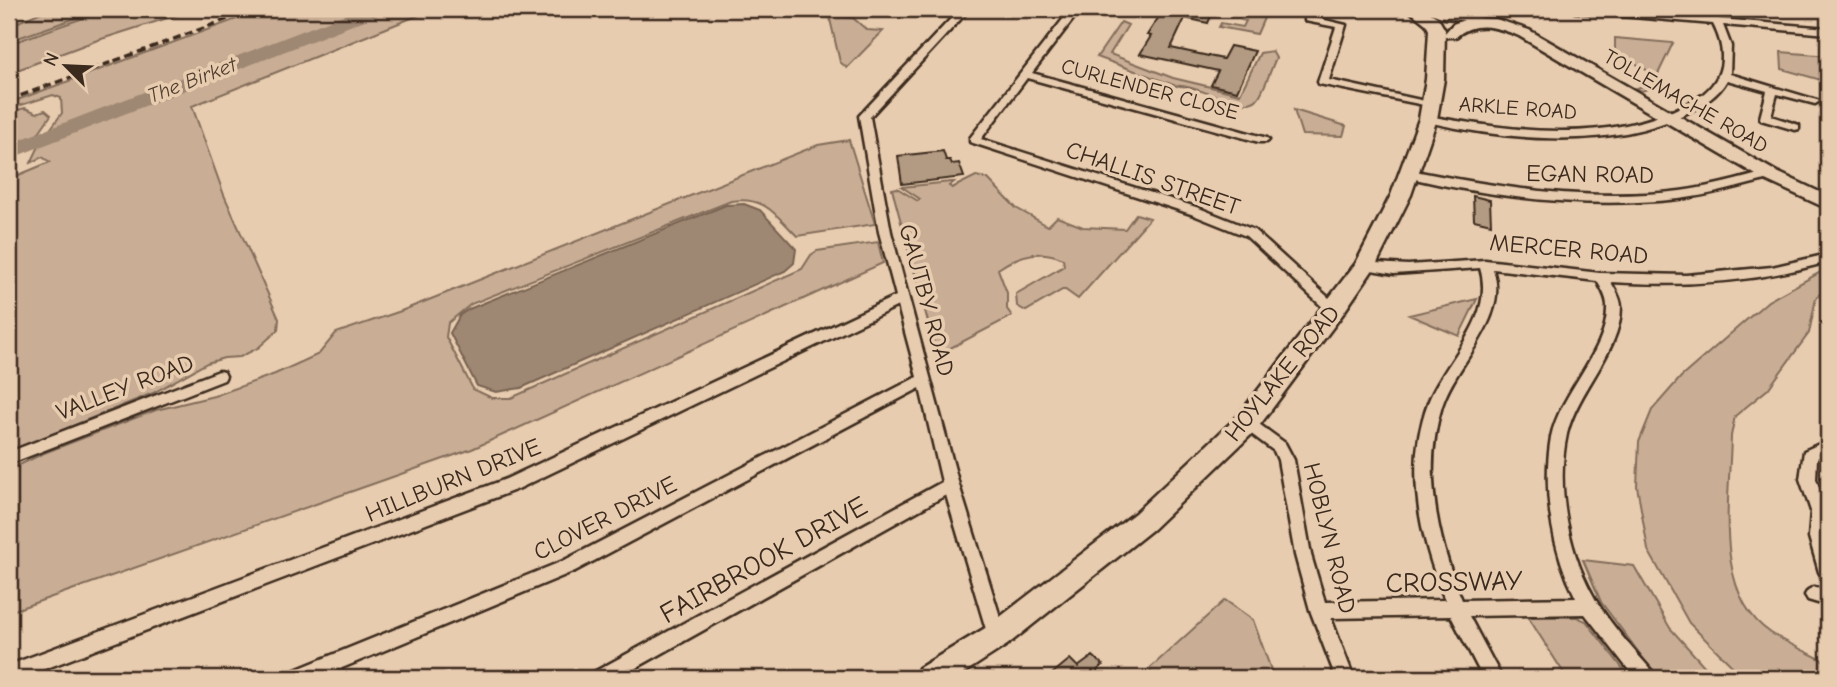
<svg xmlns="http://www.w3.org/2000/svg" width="1837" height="687" font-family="'Comic Neue',sans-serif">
<rect width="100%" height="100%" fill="#e8ccaf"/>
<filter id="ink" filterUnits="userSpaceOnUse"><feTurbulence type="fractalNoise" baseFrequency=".0143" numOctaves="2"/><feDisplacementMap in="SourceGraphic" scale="14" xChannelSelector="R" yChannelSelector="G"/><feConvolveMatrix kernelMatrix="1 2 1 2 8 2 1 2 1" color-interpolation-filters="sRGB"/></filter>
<g filter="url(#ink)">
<!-- green -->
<path fill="#c9ae95" stroke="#826c5a" stroke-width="2" d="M48 9H102L9 41V26Z
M109 9H196L95 41 9 73V44Z
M264 9H367L46 135 62 113 61 98 53 95 9 109V103Z
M382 9H434L192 106 224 195 279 319 278 330 258 348 240 357 224 358 207 363 153 393 11 451 9 449V179L50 162 42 157 31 163 42 140 85 127Z
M1246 9H1268L1257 34 1219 27 1221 23 1243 27 1246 21 1241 20Z
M829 15 853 18 867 30 883 31 847 68 840 62Z
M1121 22 1128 25 1110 54 1173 78 1240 94 1260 53 1272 51 1276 58C1271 68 1264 92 1257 99 1244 114 1194 83 1176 86L1097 57Z
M1615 38 1673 43 1657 76 1656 86 1642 91 1637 88 1649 84 1653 74 1615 51Z
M1781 52 1828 56V82L1782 69Z
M25 108 37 113 45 110 51 115 35 138 9 146V112Z
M1294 110 1346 126 1343 136 1302 135Z
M849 140 875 224 797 236C775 214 765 196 731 201L471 304 448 323 446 337 473 389 492 398H511L802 269 811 255 817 251 878 242 883 263 472 449 9 612V470L44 453 156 410 214 396 275 374 319 354 336 333 401 311 818 145Z
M976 176 988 179 1016 208 1048 226 1057 217 1083 227 1125 229 1136 214 1150 218 1078 299 1064 289 1026 311 1017 306 1016 294 1064 266 1063 259C1041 249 1018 255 998 269L1007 293V309L1012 316 937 355 892 189 897 188 918 201 920 199 902 187 951 182H954L949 186 952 188Z
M1828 268V286L1816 298 1809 333 1768 389 1735 416 1731 436C1730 496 1712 594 1771 633 1789 644 1809 653 1828 663V678H1744L1689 623 1648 550 1637 486 1639 442 1652 410 1681 377 1768 301Z
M1477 299 1459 336 1409 315Z
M1583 560 1634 566 1670 628 1715 678H1658L1601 602Z
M1225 600 1253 620 1274 678H1156L1149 669Z
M1528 617H1577L1586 621 1630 678H1567Z"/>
<!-- water -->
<path fill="#9f8873" stroke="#776251" stroke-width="2" d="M744 204 760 210 796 249 794 263 785 271 521 388 496 392 477 386 450 333 460 315 469 309 726 205Z"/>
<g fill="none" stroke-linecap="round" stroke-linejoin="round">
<!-- river -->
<path fill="#9f8873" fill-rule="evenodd" d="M359 9H386L383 13 9 159V144Z"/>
</g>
<!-- building -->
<path fill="#b39a82" stroke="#3b2a1e" stroke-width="2" d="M1164 9H1214L1208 23 1185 18 1171 48 1223 59 1230 46 1255 51 1237 91 1211 85 1218 71 1140 54 1151 36 1147 35Z
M943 151 946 160H950L952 164 959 163 964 177 902 184 898 156Z
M1473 196 1490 200 1491 224 1474 220Z
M1093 656 1103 665 1089 678H1047L1070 659 1078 667Z"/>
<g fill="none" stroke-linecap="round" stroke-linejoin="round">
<!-- street casing -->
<g stroke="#3b2a1e" stroke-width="5">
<path id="street" d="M960 9H970L870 117 891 232 959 485 1006 636 1003 642 997 644 991 642 988 636 946 495 618 678H592L594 672 942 482 920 388 575 571 318 678H288L290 672 563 561 917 377 898 306 518 489 21 678H9V665L506 479 896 296 879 232 859 116Z
M1071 9H1081L1032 73 1267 138 1269 140 1267 142H1259L1027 78 981 139 1199 208 1254 230 1339 307 1341 310 1339 313H1329L1246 236 1191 214 970 142V138Z
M1488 9H1519L1506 15Z
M1570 9H1605L1709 18 1702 9H1712L1719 19 1828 28V34L1723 25 1731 46 1730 74 1820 101 1815 104 1777 94 1771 116 1799 125V129L1795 130 1761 120 1760 118 1767 91 1727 80C1718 96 1704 104 1687 113 1612 151 1503 140 1424 121V117L1428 116C1513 131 1607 145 1687 104 1722 87 1731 59 1713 24L1575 12Z
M1308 16 1346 25 1329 80 1434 103V107L1319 84 1318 82 1336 27 1305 21V17Z
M1410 170C1499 188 1590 202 1680 191 1711 187 1740 179 1769 171L1775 175 1773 178C1742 186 1711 195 1679 199 1588 209 1494 198 1406 177L1404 174Z
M1828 254V262C1757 282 1685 287 1611 282 1615 290 1621 298 1621 307 1621 351 1577 391 1567 434 1555 489 1569 558 1599 605 1614 629 1634 650 1653 672L1655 678H1635L1585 614 1469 616 1502 678H1483L1451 616 1331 618 1354 678H1336L1310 610 1295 555 1278 460 1274 451 1242 427 1239 423 1242 419H1252L1285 443 1294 460 1311 555 1325 602 1445 600C1420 539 1404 467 1428 403 1445 359 1496 319 1480 268L1394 274 1360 268 1359 265 1360 262 1408 265 1485 260 1600 273 1686 275 1772 267ZM1493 269 1597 281C1601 288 1607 297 1607 306 1609 350 1560 392 1551 437 1542 490 1552 551 1576 598L1462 600C1437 539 1422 471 1442 406 1457 360 1510 320 1493 269Z
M219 371 224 372 226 376 224 380 9 464V452Z
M1828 440V453L1817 458 1816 479 1827 511 1825 537 1828 546V579L1822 577 1819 572 1809 537 1811 511 1800 479 1804 451Z
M1814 587 1828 590V606L1808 600 1805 595 1808 590Z"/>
</g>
<!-- secondary casing -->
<g stroke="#3b2a1e" stroke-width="5">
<path id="secondary" d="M1421 9 1474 12 1479 13 1480 18 1496 19 1529 30 1775 171 1828 196V209L1763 179 1519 36C1497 27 1475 20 1456 37H1446L1444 34 1453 24 1464 20 1444 18Z"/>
</g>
<!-- primary casing -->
<g stroke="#3b2a1e" stroke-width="5">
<path id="primary" d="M1407 9H1425L1438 18 1445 30 1444 79 1437 119 1411 195 1376 265 1342 315 1256 430 1153 529 1007 645 956 678H915L919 668 987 627 1135 513 1238 416 1356 263 1391 195 1419 119 1426 79 1429 30 1426 24Z"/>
</g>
<!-- street -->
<use href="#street" fill="#e8ccaf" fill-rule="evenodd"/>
<!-- secondary -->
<use href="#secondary" fill="#e8ccaf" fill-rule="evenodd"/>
<!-- primary -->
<use href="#primary" fill="#e8ccaf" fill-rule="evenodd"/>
<!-- rail -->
<path stroke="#3b2a1e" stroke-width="3.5" stroke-dasharray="8 4.5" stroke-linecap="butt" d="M9 100 255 9"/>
</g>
</g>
<g text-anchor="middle" stroke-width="7" stroke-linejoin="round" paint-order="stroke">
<!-- far-water labels -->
<g font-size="21" font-style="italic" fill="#4f3d2f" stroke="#e8ccaf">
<text transform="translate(192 80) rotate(-21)" y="7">The Birket</text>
</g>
<!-- far-street labels -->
<g font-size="21" fill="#3b2a1e" stroke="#e8ccaf">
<text transform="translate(1150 89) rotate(15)" y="7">CURLENDER CLOSE</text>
<text transform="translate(1686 101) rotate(30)" y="7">TOLLEMACHE ROAD</text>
<text transform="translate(1518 108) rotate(4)" y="7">ARKLE ROAD</text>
</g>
<!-- street labels -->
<g font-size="24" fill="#3b2a1e" stroke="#e8ccaf">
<text transform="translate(1590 174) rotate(1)" y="8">EGAN ROAD</text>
<text transform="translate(1153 178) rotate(19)" y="8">CHALLIS STREET</text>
<text transform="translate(1569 249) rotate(5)" y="8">MERCER ROAD</text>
<text transform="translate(927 300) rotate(75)" y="8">GAUTBY ROAD</text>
<text transform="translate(1282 373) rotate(-51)" y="8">HOYLAKE ROAD</text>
<text transform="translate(125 387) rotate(-21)" y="8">VALLEY ROAD</text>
<text transform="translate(453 480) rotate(-22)" y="8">HILLBURN DRIVE</text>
<text transform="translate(605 518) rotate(-27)" y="8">CLOVER DRIVE</text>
<text transform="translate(1330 538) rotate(76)" y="8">HOBLYN ROAD</text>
</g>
<!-- near-street labels -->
<g font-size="28" fill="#3b2a1e" stroke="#e8ccaf">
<text transform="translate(763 559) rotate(-29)" y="10">FAIRBROOK DRIVE</text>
<text transform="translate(1454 581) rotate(-1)" y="10">CROSSWAY</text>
</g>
</g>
<!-- margin -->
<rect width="1837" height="687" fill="none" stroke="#e8ccaf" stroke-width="35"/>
<rect x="18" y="18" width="1802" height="652" fill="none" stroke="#3b2a1e" stroke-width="2.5" filter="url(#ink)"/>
<!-- north arrow -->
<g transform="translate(66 66) rotate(294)" stroke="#e8ccaf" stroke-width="5" paint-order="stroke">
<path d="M0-5L12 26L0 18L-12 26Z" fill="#3b2a1e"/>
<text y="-10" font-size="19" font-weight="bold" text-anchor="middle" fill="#3b2a1e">N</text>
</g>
</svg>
